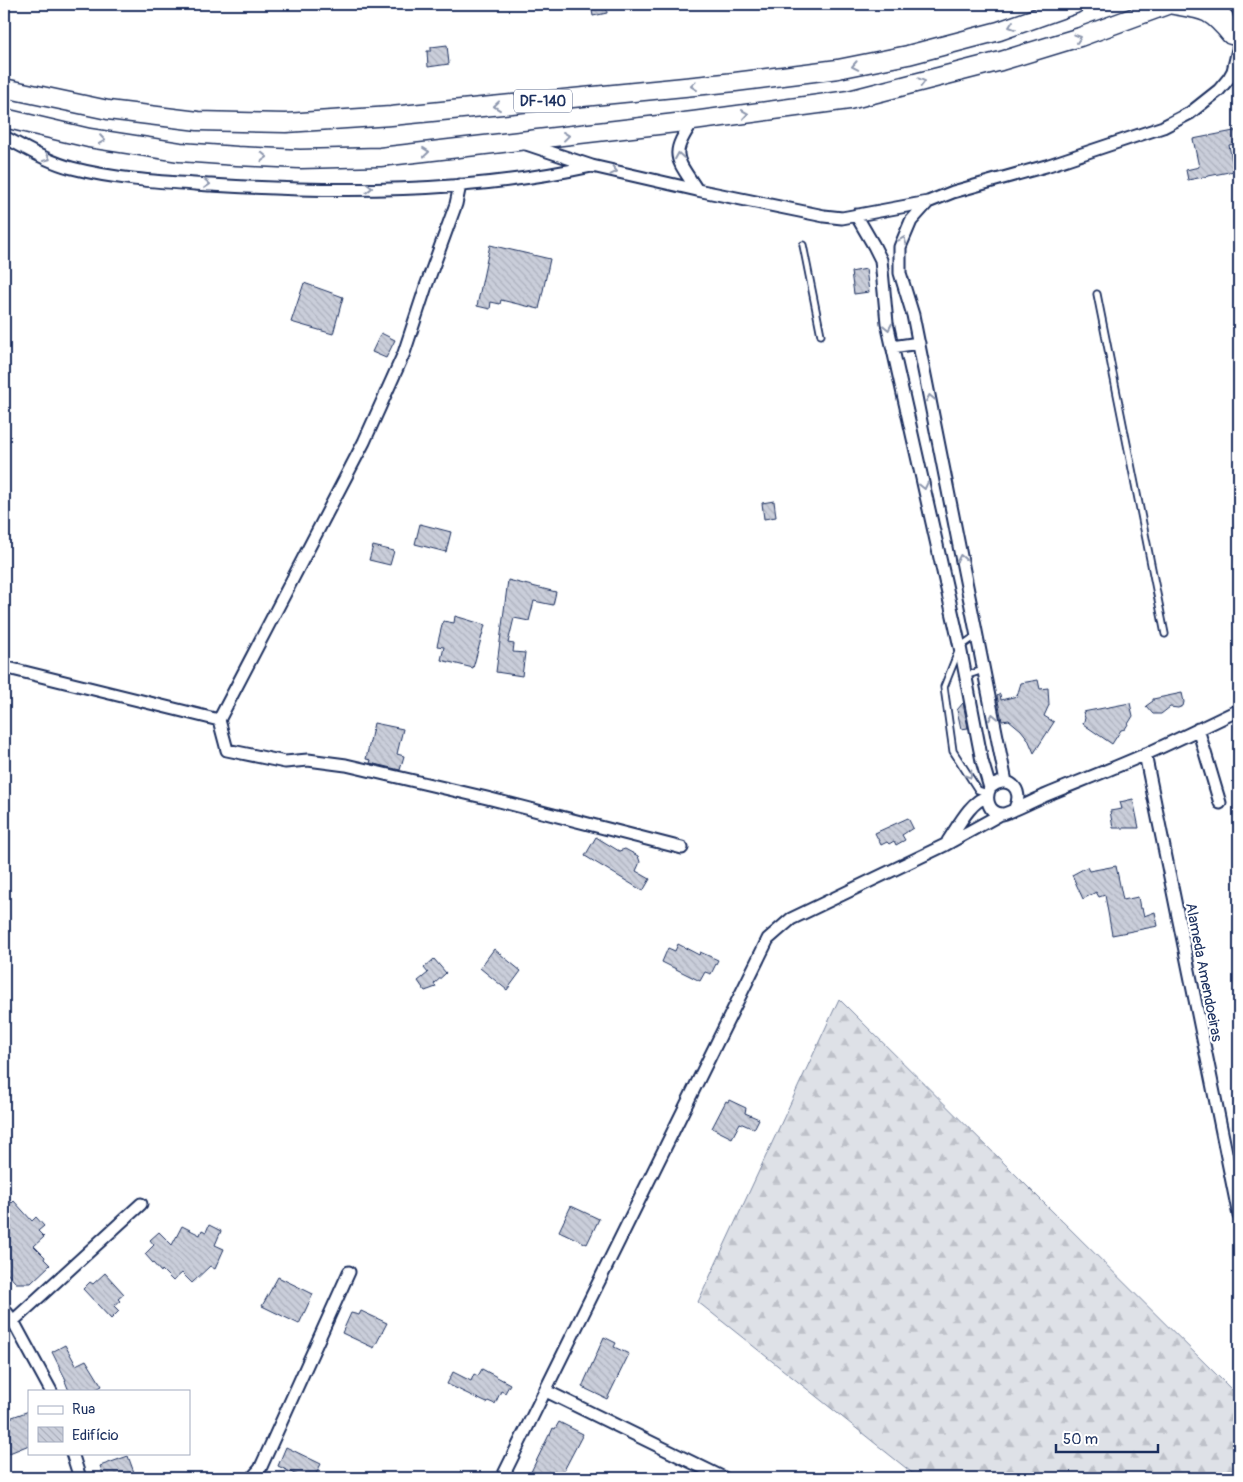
<svg xmlns="http://www.w3.org/2000/svg" width="1243" height="1482" font-family="Pangolin,sans-serif">
<defs>
<pattern id="forest-firs" width="22" height="20" patternUnits="userSpaceOnUse" patternTransform="scale(1.25)"><rect width="22" height="20" fill="#dee1e7"/><path d="M5 1l3.5 6h-7zM16 11l3.5 6h-7z" fill="#bec1c9"/></pattern>
<pattern id="building-back-hatch" width="6" height="6" patternUnits="userSpaceOnUse" patternTransform="scale(1.25)"><rect width="6" height="6" fill="#caceda"/><path d="M-1 5l2 2M0 0l6 6M5-1l2 2" fill="none" stroke="#adb1be"/></pattern>
</defs>
<rect width="100%" height="100%" fill="#fff"/>
<filter id="ink" filterUnits="userSpaceOnUse"><feTurbulence type="fractalNoise" baseFrequency=".02" numOctaves="2"/><feDisplacementMap in="SourceGraphic" scale="10" xChannelSelector="R" yChannelSelector="G"/><feConvolveMatrix kernelMatrix="1 2 1 2 8 2 1 2 1" color-interpolation-filters="sRGB"/></filter>
<g filter="url(#ink)">
<!-- forest -->
<path fill="url(#forest-firs)" stroke="#7c88a2" d="M839 999 1239 1397V1478H914L916 1476 698 1302Z"/>
<!-- building -->
<path fill="url(#building-back-hatch)" stroke="#1b2f5e" d="M591 4H606L607 13 593 16Z
M447 45 449 64 428 67 427 51H431V47Z
M1239 130V143L1229 145 1234 171 1188 180 1186 170 1199 167 1193 139Z
M490 245 550 259 539 309 501 300 500 304 491 302 490 309 477 306Z
M866 269 869 292 854 294 851 272Z
M304 283 343 297 333 334 291 322Z
M381 333 395 340 386 358 372 352Z
M774 501 776 517 764 519 762 503Z
M420 524 451 532 446 552 415 544Z
M373 546 394 551 390 565 369 560Z
M508 580 556 592 553 605 534 601 529 621 514 618 508 643 514 644 513 652 525 653 522 676 496 672Z
M455 616 485 625 473 668 441 660 444 647 437 646 443 621 454 623Z
M1038 680 1040 689 1048 688 1049 705 1044 716 1054 722 1034 753 1028 739 1021 730 1009 720 1002 721 997 696 1000 694 1001 700 1017 696 1021 683Z
M1182 693 1184 702 1183 706 1178 708 1170 707 1161 714H1153L1146 706 1153 701V699Z
M963 703 968 728 961 729 957 710Z
M1130 703 1133 716 1125 729 1121 730 1112 744 1083 724 1085 718 1083 712Z
M374 723 403 729 397 754 404 756 400 770 370 763 371 760 366 759Z
M1133 799 1139 828H1113L1110 811 1122 809 1120 802Z
M908 818 913 828 902 835 905 840 896 845 894 841 889 844 887 842 881 845 875 833Z
M596 837 619 851 625 849 638 856 640 862 636 871 650 879 643 891 585 856Z
M1116 866 1123 900 1138 897 1140 908H1142L1144 916 1155 912 1158 926 1112 935 1105 895 1099 897 1096 892 1083 899 1072 875 1087 867 1089 871Z
M678 944 699 955 700 952 718 960 711 974 705 972 700 981 662 962 668 948 675 951Z
M494 949 521 971 507 990 480 968Z
M434 959 446 973 434 984 436 987 425 991 418 981 428 973 424 968Z
M729 1100 746 1108 745 1113 759 1119 754 1129 740 1123 732 1138 712 1128 726 1101 728 1102Z
M10 1201 12 1203 14 1201 32 1221 36 1217 44 1226 38 1231 44 1237 34 1246 45 1257 44 1259 50 1265 31 1283H16L4 1270V1206Z
M571 1206 599 1219 587 1244 559 1231Z
M209 1225 221 1231 215 1245 224 1249 215 1269 210 1266 192 1283 182 1273 173 1281 162 1270 161 1272 145 1254 154 1245 150 1240 159 1232 172 1245 182 1226 200 1235 202 1230 206 1232Z
M105 1273 124 1294 118 1299 120 1301 114 1306 119 1311 111 1319 83 1289 90 1282 93 1284Z
M278 1277 313 1294 299 1324 262 1306Z
M361 1311 387 1323 374 1348 342 1333 351 1313 359 1315Z
M604 1337 616 1343 614 1347 629 1354 607 1399 582 1387Z
M65 1345 76 1365 86 1360 102 1386 93 1391H69L65 1381 66 1380 52 1352Z
M482 1369 510 1384 505 1393 501 1391 495 1404 488 1401 487 1403 447 1384 453 1372 471 1381 474 1374 478 1376Z
M29 1411V1445L7 1454 4 1445V1420Z
M559 1422 583 1434 560 1478H528L549 1435H550L553 1428 555 1429Z
M286 1447 321 1464 314 1478H303L278 1466Z
M128 1456 136 1478H105L100 1466Z"/>
<g fill="none" stroke-linecap="round" stroke-linejoin="round">
<!-- lane casing -->
<g stroke="#1b2f5e" stroke-width="9">
<path id="lane" d="M803 245 821 335
M1097 294 1165 634
M977 635 960 647 944 687 953 751 978 790 987 793
M965 676 983 670"/>
</g>
<!-- street casing -->
<g stroke="#1b2f5e" stroke-width="15">
<path id="street" d="M1215 4 1227 16 1231 32
M693 121C669 156 676 157 697 190
M4 137C26 148 48 162 72 168 118 180 165 182 211 185 338 193 468 193 592 166
M523 143 592 166 697 190 824 216 842 218 928 202 953 192 1046 166 1163 127 1190 113 1219 90 1229 78 1233 71 1239 45
M928 202 911 221 900 247V273L913 315 1006 782
M856 215 874 246 881 260 887 323 960 647 982 761 990 788
M892 347 919 343
M4 667 219 720 364 442 404 353 426 286 456 204 460 185
M219 720 227 750 285 762 308 760 346 765 487 798 682 848
M1198 729 1220 803
M1145 754 1239 1216
M1015 808C1025 789 1007 773 990 788 985 798 988 813 1002 814 1008 814 1035 800 1044 796 1078 782 1112 769 1146 754 1177 740 1208 725 1239 710
M948 841C957 828 971 800 987 797
M4 1309 13 1321 51 1391
M13 1321 141 1204
M546 1391 724 1478
M72 1453 80 1478
M252 1478 260 1469 349 1272
M502 1478 768 939 791 919 945 845 1001 814"/>
</g>
<!-- primary casing -->
<g stroke="#1b2f5e" stroke-width="21">
<path id="primary" d="M1168 4C1203 10 1208 7 1231 35
M4 88 108 110 198 121 286 123 391 116 735 82 838 69 908 55 999 31 1075 4
M4 118 89 138 180 152 237 156 300 159 380 157 693 121 849 100 1001 61 1080 37 1170 4"/>
</g>
<!-- lane -->
<use href="#lane" stroke="#fff" stroke-width="5.5"/>
<!-- street -->
<use href="#street" stroke="#fff" stroke-width="11"/>
<!-- primary -->
<use href="#primary" stroke="#fff" stroke-width="18"/>
</g>
<!-- one-way arrows -->
<defs><path id="oneway-chevron" d="M-2-3.5L2.5 0L-2 3.5" fill="none" stroke-width="1.6" stroke-linecap="round" stroke-linejoin="round" transform="scale(1.25)"/></defs>
<g stroke="#8d97ae">
<use href="#oneway-chevron" transform="translate(1012 26) rotate(161)"/>
<use href="#oneway-chevron" transform="translate(1078 38) rotate(-18)"/>
<use href="#oneway-chevron" transform="translate(855 66) rotate(169)"/>
<use href="#oneway-chevron" transform="translate(922 82) rotate(-15)"/>
<use href="#oneway-chevron" transform="translate(694 86) rotate(174)"/>
<use href="#oneway-chevron" transform="translate(497 106) rotate(174)"/>
<use href="#oneway-chevron" transform="translate(745 114) rotate(-8)"/>
<use href="#oneway-chevron" transform="translate(566 136) rotate(-7)"/>
<use href="#oneway-chevron" transform="translate(102 140) rotate(8)"/>
<use href="#oneway-chevron" transform="translate(426 152) rotate(-6)"/>
<use href="#oneway-chevron" transform="translate(679 156) rotate(-99)"/>
<use href="#oneway-chevron" transform="translate(264 157) rotate(2)"/>
<use href="#oneway-chevron" transform="translate(47 158) rotate(25)"/>
<use href="#oneway-chevron" transform="translate(614 171) rotate(13)"/>
<use href="#oneway-chevron" transform="translate(207 184) rotate(4)"/>
<use href="#oneway-chevron" transform="translate(369 188)"/>
<use href="#oneway-chevron" transform="translate(903 240) rotate(-69)"/>
<use href="#oneway-chevron" transform="translate(888 327) rotate(79)"/>
<use href="#oneway-chevron" transform="translate(930 398) rotate(-101)"/>
<use href="#oneway-chevron" transform="translate(924 486) rotate(77)"/>
<use href="#oneway-chevron" transform="translate(961 558) rotate(-101)"/>
<use href="#oneway-chevron" transform="translate(993 717) rotate(-101)"/>
<use href="#oneway-chevron" transform="translate(969 775) rotate(57)"/>
</g>
</g>
<g text-anchor="middle" stroke-width="4.5" stroke-linejoin="round" paint-order="stroke">
<!-- shield labels -->
<rect fill="#fff" stroke="#5f6d8e" stroke-width="1" x="514" y="89.5" width="58" height="23" rx="4"/>
<g font-size="14" font-weight="bold" fill="#1b2f5e">
<text x="543" y="106">DF-140</text>
</g>
<!-- street labels -->
<g font-size="15" fill="#1b2f5e" stroke="#fff">
<text transform="translate(1204 972) rotate(79)" y="5">Alameda Amendoeiras</text>
</g>
</g>
<!-- margin -->
<rect width="1243" height="1482" fill="none" stroke="#fff" stroke-width="20"/>
<rect x="10" y="10" width="1223" height="1462" fill="none" stroke="#1b2f5e" stroke-width="2" filter="url(#ink)"/>
<!-- legend -->
<rect x="28" y="1390" width="162" height="65" fill="#ffffff" stroke="#a4acbf"/>
<rect x="38" y="1406" width="25" height="8" fill="#ffffff" stroke="#a4acbf"/>
<text x="72" y="1414" font-size="15" fill="#1b2f5e">Rua</text>
<rect x="38" y="1427" width="25" height="15" fill="url(#building-back-hatch)" stroke="#a4acbf"/>
<text x="72" y="1440" font-size="15" fill="#1b2f5e">Edifício</text>
<!-- scale -->
<path d="M1056 1444v8h102v-8" fill="none" stroke="#1b2f5e" stroke-width="2.5"/>
<text x="1063" y="1444" font-size="15" fill="#1b2f5e" stroke="#ffffff" stroke-width="4" paint-order="stroke">50 m</text>
</svg>
